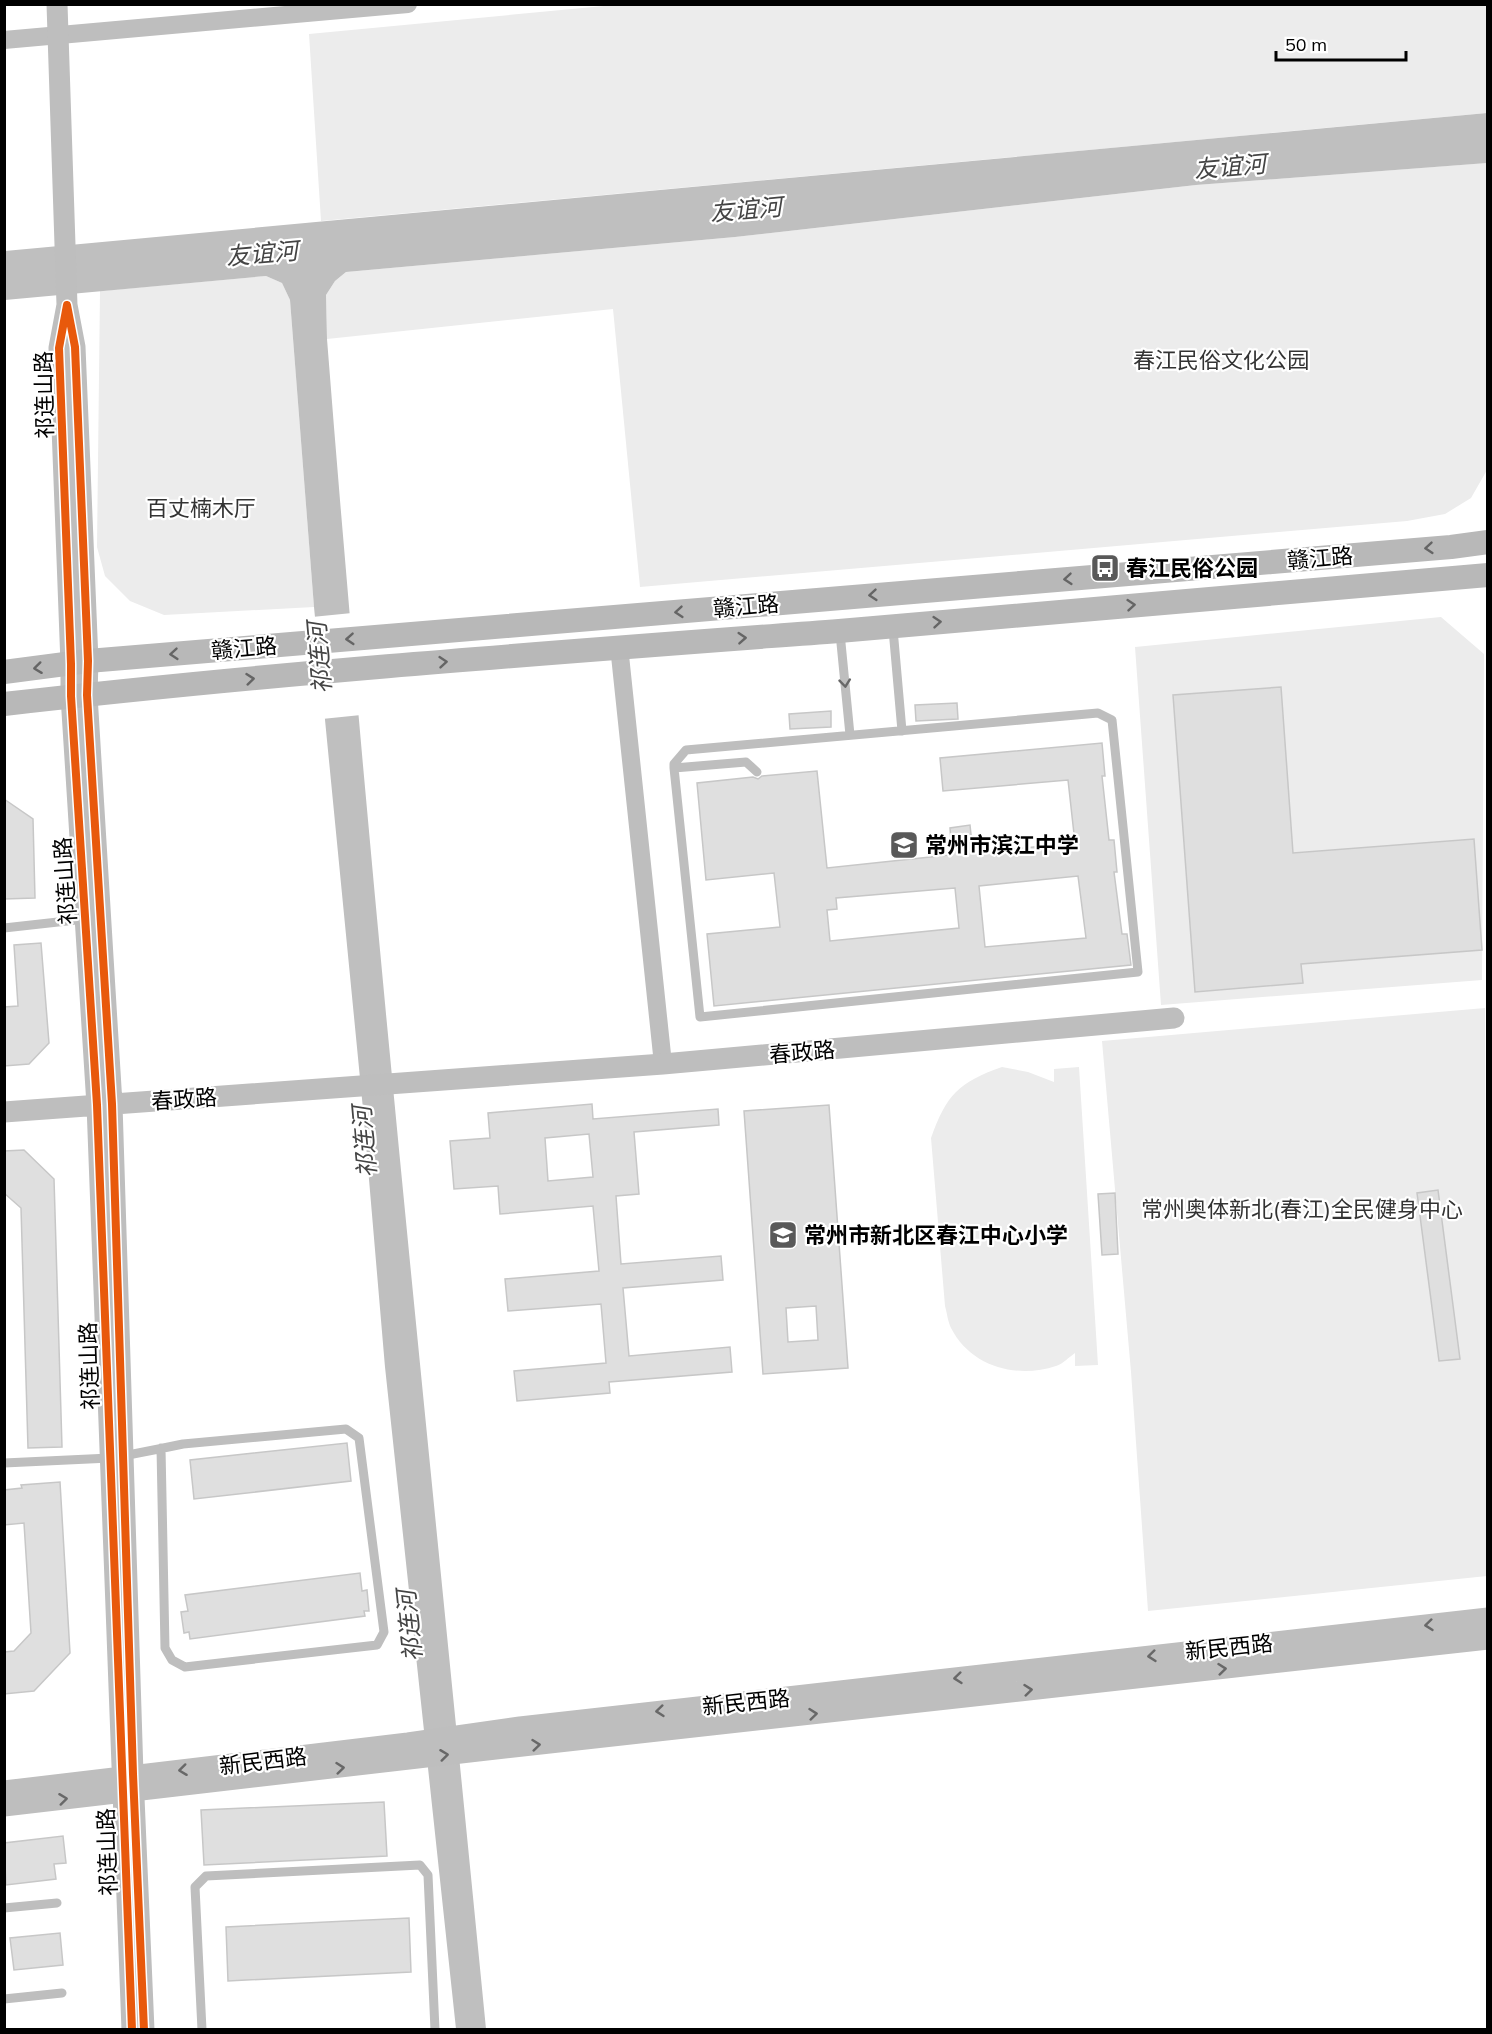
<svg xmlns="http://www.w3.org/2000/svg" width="1492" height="2034" font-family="Mulish,'Noto Sans SC',sans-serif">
<rect width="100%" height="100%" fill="#fff"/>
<!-- green -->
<path fill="#ececec" d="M625 4 1487 5V113L321 221 309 34Z
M1486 163 1487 470 1471 498 1445 514 1407 521 640 587 613 309 327 339 326 295 335 281 346 272 735 237 1196 185Z
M266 276 282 283 290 300 314 607 164 615 130 601 105 576 97 547 100 291Z
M1441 617 1484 654 1482 980 1161 1005 1135 647Z
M1485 1008 1487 1576 1148 1611 1131 1372 1102 1041Z
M1002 1067 1028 1072 1054 1082V1069L1079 1067 1098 1365 1075 1366V1353C1069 1357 1063 1364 1056 1366 1017 1379 971 1367 951 1328 948 1322 947 1313 945 1306L931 1138C946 1095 959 1082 1002 1067Z"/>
<!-- water -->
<path fill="#bfbfbf" d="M1487 113V163L1196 185 735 237 346 272 335 281 326 295 327 339C371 903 431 1466 486 2029H456L385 1367 363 1109 314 607 290 300 282 283 266 276 5 300V251Z"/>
<!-- pier -->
<path fill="#fff" d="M352 613 361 715 322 719 312 617Z"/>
<!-- building -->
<path fill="#dfdfdf" stroke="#c7c7c7" stroke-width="1.5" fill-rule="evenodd" d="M1281 687 1293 853 1474 839 1482 950 1301 964 1303 983 1195 992 1173 695Z
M957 703 958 719 916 721 915 705Z
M831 711V727L790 729 789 714Z
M1102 743 1105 776H1102L1109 840H1114L1117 872H1114L1122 934H1127L1131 965 714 1006 707 934 780 927 774 873 706 880 697 783 753 777 758 779 762 776 817 771 827 868 949 855 951 843 950 828 970 825 973 853 1075 843 1068 780 943 791 940 758ZM1078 876 1086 938 985 947 979 886ZM955 888 959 928 830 941 827 910 837 909 836 898Z
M4 799 33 819 35 898 4 899Z
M41 943 49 1043 29 1064 4 1066V1007L18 1006 14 945Z
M592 1104 593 1119 718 1109 719 1125 634 1132 639 1194 616 1196 621 1264 721 1256 723 1280 623 1288 629 1356 730 1347 732 1372 609 1382 610 1393 517 1401 514 1371 606 1363 601 1304 508 1311 505 1279 599 1271 593 1206 500 1214 498 1186 454 1189 450 1141 490 1138 488 1113ZM589 1134 593 1177 548 1181 545 1138Z
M829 1105 848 1368 763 1374 744 1111ZM816 1306 818 1340 788 1342 786 1308Z
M24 1150 54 1179 62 1447 28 1448 21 1208 4 1193V1151Z
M1438 1190 1460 1359 1439 1361 1417 1193Z
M1115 1193 1118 1254 1102 1255 1098 1194Z
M347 1443 351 1481 194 1499 190 1460Z
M60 1482 70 1653 34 1691 4 1694V1652L14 1651 31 1633 24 1523 4 1525V1490L22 1488 21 1485Z
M360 1573 362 1591 367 1590 369 1611H364L365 1616 190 1639 189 1632 184 1633 181 1612 188 1611 185 1595Z
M384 1802 387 1856 204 1865 201 1810Z
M63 1836 66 1863 54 1864 56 1879 6 1885 4 1843Z
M409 1918 411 1972 228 1981 226 1927Z
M60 1933 63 1965 14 1970 10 1938Z"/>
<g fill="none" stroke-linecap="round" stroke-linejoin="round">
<!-- service -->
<path stroke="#bebebe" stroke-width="9" d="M893 629 902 731
M840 633 850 735
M1098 713 1112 720 1138 972 700 1017 674 768V764L686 750Z
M674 768 746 762 757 772
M4 928 85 919
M4 1463 110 1458C135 1454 159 1449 183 1444L346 1429 359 1438 384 1632 377 1645 185 1667 172 1660 165 1648 161 1448
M4 1908 57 1903
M4 1999 62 1993
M202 2030 195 1887 206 1876 420 1865 428 1875 435 2030"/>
<!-- minor -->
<path stroke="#bebebe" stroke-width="18" d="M4 40 408 4
M619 646 663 1064"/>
<!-- tertiary -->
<path stroke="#bebebe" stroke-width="21" d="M57 4 67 305
M4 1112 663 1064 1174 1018
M4 1791 408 1743 520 1727 1488 1618
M4 1806 478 1751 1488 1639
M132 2030 97 1105 71 696V664L59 348 67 305 75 347 88 661 87 695 112 1104 133 1774 144 2030"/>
<!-- secondary -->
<path stroke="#b8b8b8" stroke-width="24" d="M4 672 88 661 1451 547 1488 542
M4 704C282 672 561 652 839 631 1055 614 1271 592 1488 575"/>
<!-- cycleway casing -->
<g stroke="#fff" stroke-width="11">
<path id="cycleway" d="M132 2030 97 1105 71 696V664L59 348 67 305 75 347 88 661 87 695 112 1104 133 1774 144 2030"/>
</g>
<!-- cycleway -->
<use href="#cycleway" stroke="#e8590c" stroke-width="8"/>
</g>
<!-- one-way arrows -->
<defs><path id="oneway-chevron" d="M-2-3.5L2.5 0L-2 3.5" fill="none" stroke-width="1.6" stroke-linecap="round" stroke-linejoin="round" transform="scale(1.5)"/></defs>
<g stroke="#656565">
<use href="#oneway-chevron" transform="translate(1429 548) rotate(175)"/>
<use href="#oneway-chevron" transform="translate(1068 579) rotate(175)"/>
<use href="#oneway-chevron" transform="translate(873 595) rotate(175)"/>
<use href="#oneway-chevron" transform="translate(1131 605) rotate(-5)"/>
<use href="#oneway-chevron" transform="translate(679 612) rotate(175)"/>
<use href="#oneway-chevron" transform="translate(937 622) rotate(-5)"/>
<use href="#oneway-chevron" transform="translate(742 638) rotate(-4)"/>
<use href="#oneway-chevron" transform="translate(350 639) rotate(176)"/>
<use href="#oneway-chevron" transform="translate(174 654) rotate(175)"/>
<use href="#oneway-chevron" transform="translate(443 662) rotate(-5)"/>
<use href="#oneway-chevron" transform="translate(38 668) rotate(173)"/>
<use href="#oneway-chevron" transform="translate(250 679) rotate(-6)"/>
</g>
<g stroke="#686868">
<use href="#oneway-chevron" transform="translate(845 683) rotate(84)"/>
<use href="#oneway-chevron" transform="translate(1429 1625) rotate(174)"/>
<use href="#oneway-chevron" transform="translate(1152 1656) rotate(174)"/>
<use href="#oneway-chevron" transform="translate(1222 1669) rotate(-6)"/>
<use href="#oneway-chevron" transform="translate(958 1678) rotate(174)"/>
<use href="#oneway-chevron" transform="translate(1028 1690) rotate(-6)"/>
<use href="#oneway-chevron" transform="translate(660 1711) rotate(174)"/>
<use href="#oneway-chevron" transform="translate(813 1714) rotate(-6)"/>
<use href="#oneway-chevron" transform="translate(536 1745) rotate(-6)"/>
<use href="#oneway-chevron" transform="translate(444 1755) rotate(-7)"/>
<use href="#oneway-chevron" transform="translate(340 1768) rotate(-6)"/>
<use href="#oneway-chevron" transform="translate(183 1770) rotate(173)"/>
<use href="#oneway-chevron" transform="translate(63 1799) rotate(-7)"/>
</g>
<!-- icons -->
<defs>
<g id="bus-square" transform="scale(1.5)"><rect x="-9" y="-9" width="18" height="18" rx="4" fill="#595959" stroke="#fff"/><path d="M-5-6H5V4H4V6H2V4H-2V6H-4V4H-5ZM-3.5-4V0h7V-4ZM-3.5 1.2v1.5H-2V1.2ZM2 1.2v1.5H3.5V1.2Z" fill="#fff"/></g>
<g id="school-square" transform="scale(1.5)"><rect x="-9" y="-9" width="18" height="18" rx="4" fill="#595959" stroke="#fff"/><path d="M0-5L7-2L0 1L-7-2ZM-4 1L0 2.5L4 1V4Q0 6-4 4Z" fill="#fff"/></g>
</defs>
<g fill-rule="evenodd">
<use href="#bus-square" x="1105" y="568"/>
<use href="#school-square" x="904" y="845"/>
<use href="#school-square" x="783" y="1235"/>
</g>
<g text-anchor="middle" stroke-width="4.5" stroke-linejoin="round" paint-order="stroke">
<!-- park labels -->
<g font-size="22" fill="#333" stroke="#fff">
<text x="1221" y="368">春江民俗文化公园</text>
<text x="201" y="516">百丈楠木厅</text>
<text x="1302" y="1217">常州奥体新北(春江)全民健身中心</text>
</g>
<!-- street labels -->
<g font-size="22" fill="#000" stroke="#fff">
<text transform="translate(44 395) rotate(-91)" y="8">祁连山路</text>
<text transform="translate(1320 558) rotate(-5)" y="8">赣江路</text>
<text transform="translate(746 606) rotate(-5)" y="8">赣江路</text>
<text transform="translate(244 648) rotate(-5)" y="8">赣江路</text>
<text transform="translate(65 881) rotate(-94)" y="8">祁连山路</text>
<text transform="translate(802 1052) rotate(-5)" y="8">春政路</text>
<text transform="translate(184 1099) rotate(-4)" y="8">春政路</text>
<text transform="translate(89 1366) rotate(-92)" y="8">祁连山路</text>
<text transform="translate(1229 1647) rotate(-6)" y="8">新民西路</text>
<text transform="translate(746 1702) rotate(-6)" y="8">新民西路</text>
<text transform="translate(263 1761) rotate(-7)" y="8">新民西路</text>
<text transform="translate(107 1852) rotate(-92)" y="8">祁连山路</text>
</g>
<!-- poi labels -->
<g font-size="22" font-weight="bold" fill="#000" stroke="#fff" text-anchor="start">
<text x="1126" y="576">春江民俗公园</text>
<text x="925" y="853">常州市滨江中学</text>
<text x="804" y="1243">常州市新北区春江中心小学</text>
</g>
<!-- water labels -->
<g font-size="24" font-style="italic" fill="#444" stroke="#fff">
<text transform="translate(1230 167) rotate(-5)" y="8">友谊河</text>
<text transform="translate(746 210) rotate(-5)" y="8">友谊河</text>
<text transform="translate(262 254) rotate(-5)" y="8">友谊河</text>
<text transform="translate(320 658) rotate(-95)" y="8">祁连河</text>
<text transform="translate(365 1142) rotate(-95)" y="8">祁连河</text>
<text transform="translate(410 1626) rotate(-96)" y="8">祁连河</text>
</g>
</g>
<!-- border -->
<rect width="1492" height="2034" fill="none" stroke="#000000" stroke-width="12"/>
<!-- scale -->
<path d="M1276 51v9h130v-9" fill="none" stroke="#000000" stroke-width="3"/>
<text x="1285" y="51" font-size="18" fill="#000000" stroke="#ffffff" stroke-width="4.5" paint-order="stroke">50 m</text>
</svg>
